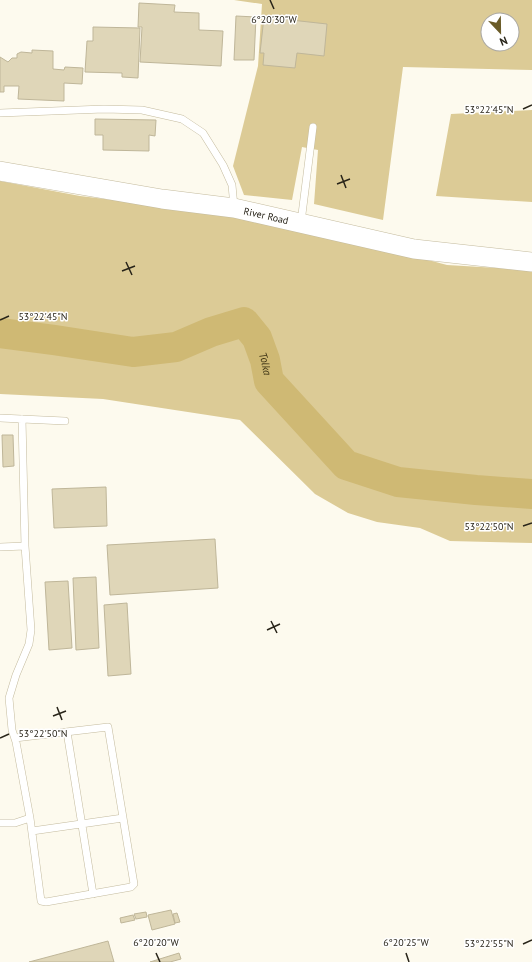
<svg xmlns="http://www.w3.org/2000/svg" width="532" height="962" font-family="'PT Sans',sans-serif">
<rect width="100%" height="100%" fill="#fdfaee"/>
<!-- green -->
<path fill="#dccb96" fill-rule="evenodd" d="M234 0H532V70L403 67 383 220 314 204 318 150 302 147 292 200 244 195 233 166 258 66 262 4ZM488 20H512V44H488Z
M532 110V202L436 196 451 114Z
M0 181 80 196 237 215 383 248 447 265 532 270V543L450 541 420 528 377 522 348 513 315 494 240 420 103 399 0 394Z"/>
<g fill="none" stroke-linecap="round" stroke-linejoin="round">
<!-- river -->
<path stroke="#cfb974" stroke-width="30" id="s1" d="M0 333 54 340 133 352 176 347 211 332 244 322 257 338 265 360 269 381 346 465 398 482 476 490 532 494"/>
</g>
<!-- building -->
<path fill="#dfd6b8" stroke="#bfb699" d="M139 3 175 5 174 12 199 13V30L223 31 221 66 140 62 142 27H138Z
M236 16 256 17 254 60H234Z
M264 17 327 24 324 56 297 53 295 68 263 65 264 53H260Z
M93 27 140 28 138 78 122 77V73L85 72 87 41H93Z
M32 50 53 51V69L64 70 65 67 83 68 82 84 64 83V101L18 99 19 86H4V92H0V57L8 62 12 58H17V54L21 52 32 53Z
M95 119 156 120 155 136 149 135V151L103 150V135H95Z
M2 435H13L14 466 3 467Z
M106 487 107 526 54 528 52 489Z
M215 539 218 588 110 595 107 545Z
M96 577 99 648 76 650 73 578Z
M68 581 72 648 49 650 45 582Z
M127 603 131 674 108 676 104 605Z
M171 910 175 924 152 930 148 915Z
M146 912 147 917 136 919 134 914Z
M177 913 180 922 175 923 173 914Z
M133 915 135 920 121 923 120 918Z
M108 941 114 962H29Z
M179 953 181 959 170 962H150Z"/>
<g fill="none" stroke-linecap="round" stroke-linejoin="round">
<!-- service casing -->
<g stroke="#c4bb9e" stroke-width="8">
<path id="service" d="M0 113 104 109 142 110 182 119 203 133 223 165 232 185 234 207
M301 222 313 127
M0 418 65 421
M0 547 25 546
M67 732 93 894
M15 738 108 727 134 884 131 887 46 902 41 901 30 818
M0 823H15L30 818 16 742 12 730 9 698 16 675 29 644 31 630 25 546 22 419
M32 831 123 818"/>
</g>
<!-- secondary casing -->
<g stroke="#c4bb9e" stroke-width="20">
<g id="secondary">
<path id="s2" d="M0 171 162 199 234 208 414 249 532 262"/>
</g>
</g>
<!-- service -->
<use href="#service" stroke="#fff" stroke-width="7"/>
<!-- secondary -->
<use href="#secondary" stroke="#fff" stroke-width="19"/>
</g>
<!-- ticks -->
<path fill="none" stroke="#282419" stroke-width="1.5" d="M270 0 274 9M523 109 532 105M341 175 346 188M337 184 350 179M126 262 132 275M122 271 135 266M0 320 9 316M523 526 532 523M271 621 277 633M267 630 280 624M57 707 62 720M53 716 66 711M0 738 9 734M523 944 532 940M156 953 160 962M406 953 409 962"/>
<g text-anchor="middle" stroke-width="3" stroke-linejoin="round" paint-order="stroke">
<!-- street labels -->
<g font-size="10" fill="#282419" stroke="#fff">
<text dy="4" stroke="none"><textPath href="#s2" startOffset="270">River Road</textPath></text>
</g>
<!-- water labels -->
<g font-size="11" font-style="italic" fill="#3e3415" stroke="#fff">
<text dy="4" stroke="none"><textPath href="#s1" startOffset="298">Tolka</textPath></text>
</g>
</g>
<g font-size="10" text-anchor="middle" fill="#282419" stroke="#fff" stroke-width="3" stroke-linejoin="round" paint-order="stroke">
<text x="274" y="23">6°20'30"W</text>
<text x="489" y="113">53°22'45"N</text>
<text x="43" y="320">53°22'45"N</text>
<text x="489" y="530">53°22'50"N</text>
<text x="43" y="737">53°22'50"N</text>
<text x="156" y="946">6°20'20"W</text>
<text x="406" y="946">6°20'25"W</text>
<text x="489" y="947">53°22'55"N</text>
</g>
<!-- north arrow -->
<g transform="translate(500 32) rotate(158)"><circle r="19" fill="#ffffff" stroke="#a9a7a3"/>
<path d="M0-3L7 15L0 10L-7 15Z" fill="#6a5b28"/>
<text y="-6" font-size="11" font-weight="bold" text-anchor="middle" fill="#282419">N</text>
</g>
</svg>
